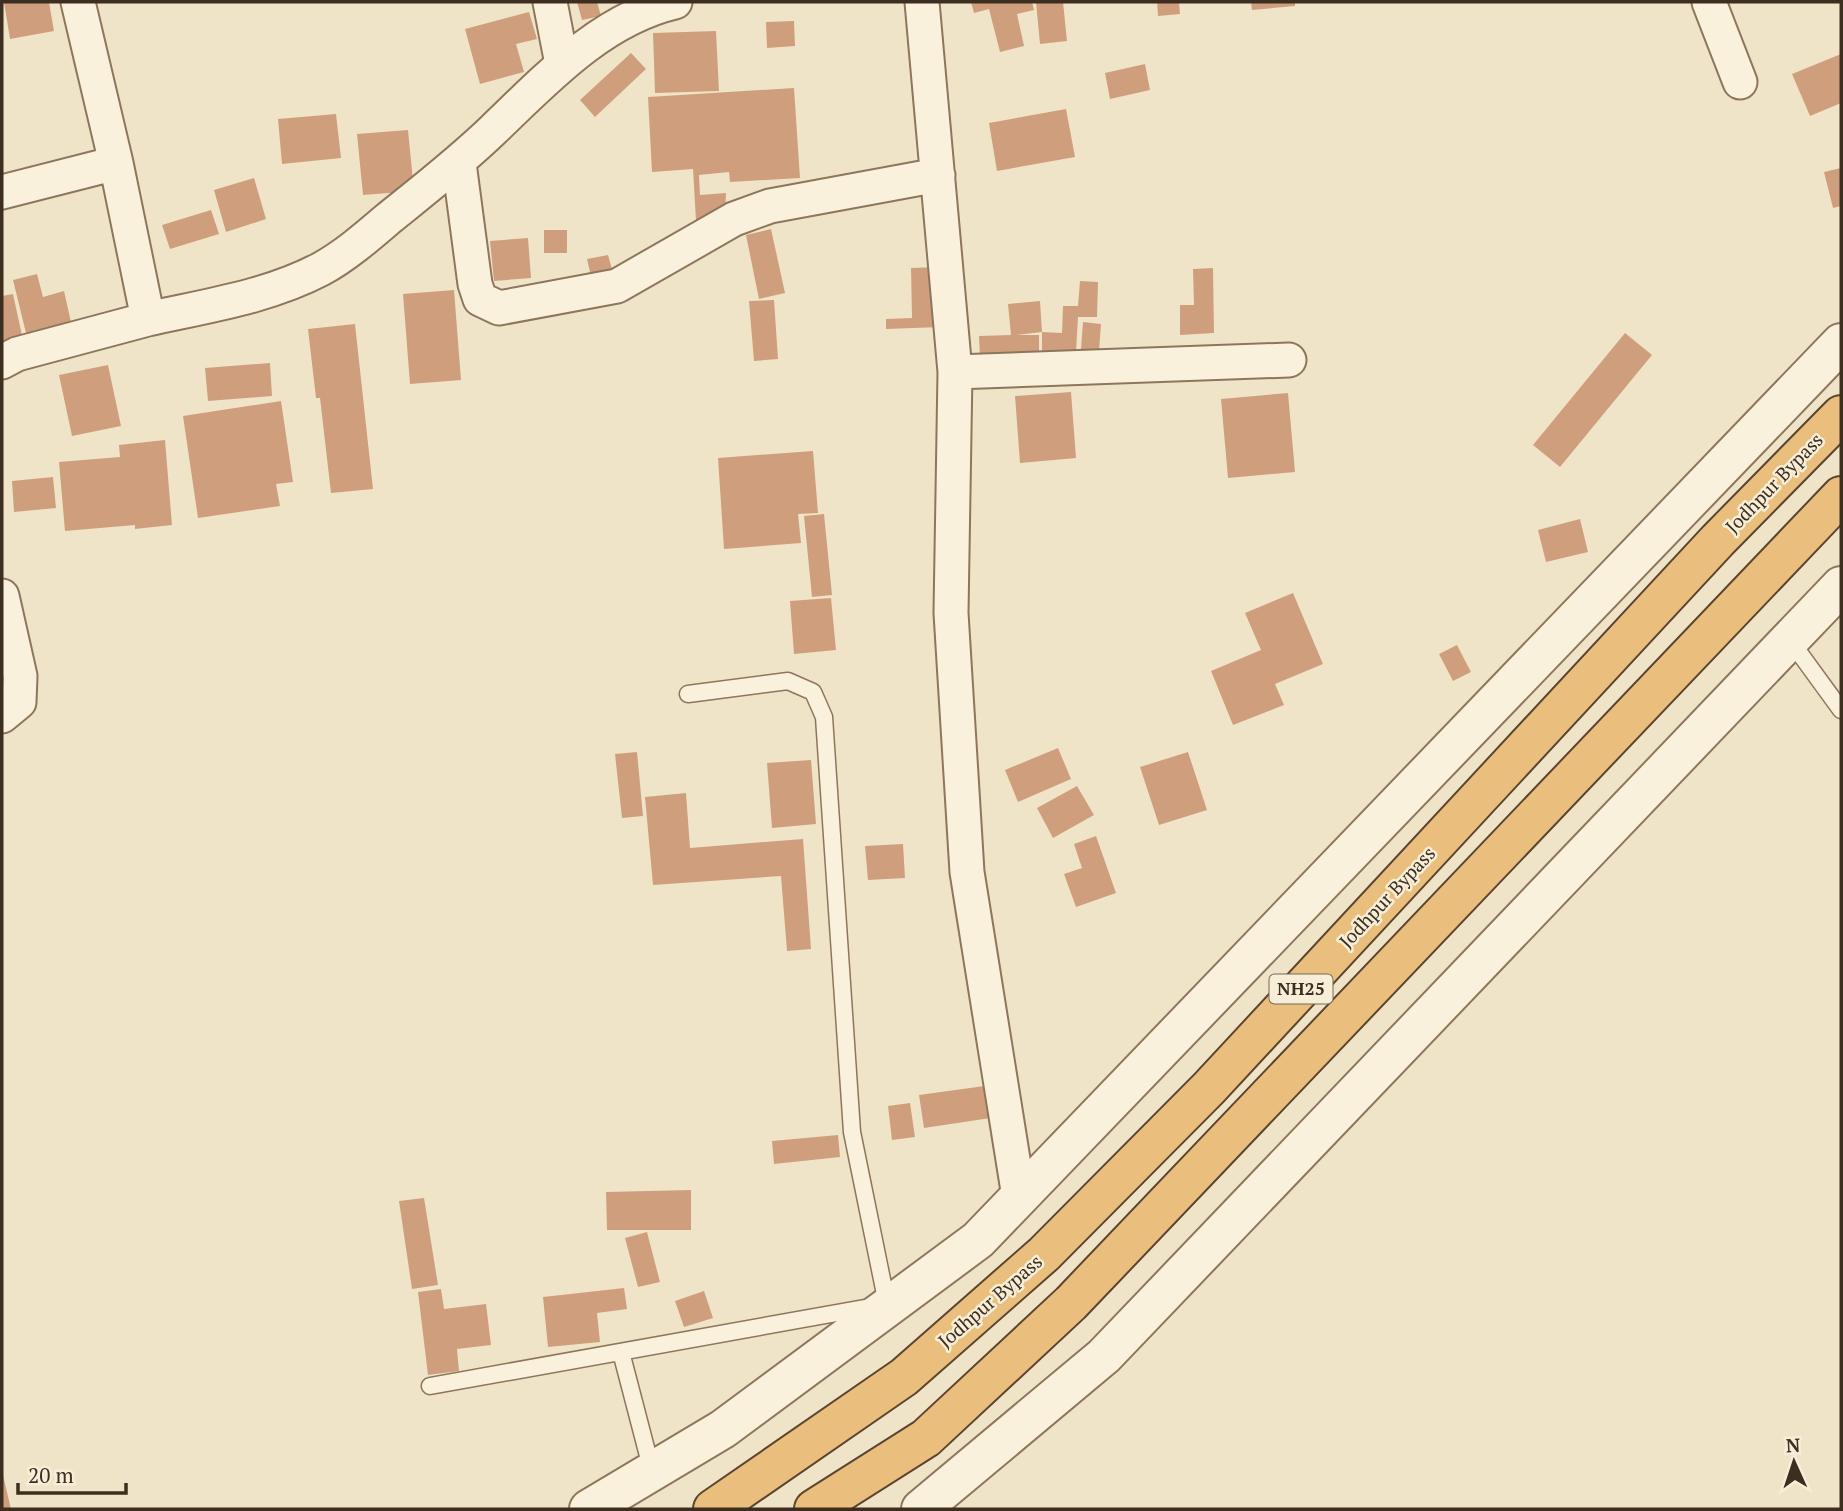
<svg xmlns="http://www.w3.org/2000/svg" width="1843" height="1511" font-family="'PT Serif',serif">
<rect width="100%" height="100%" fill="#f0e4c8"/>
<!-- building -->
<path fill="#cf9f7d" d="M4 2H49L54 31 10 39Z
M577 2H597L601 16 582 20Z
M971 2H1032L1034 10 1017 14 1024 46 1000 52 989 9 974 13Z
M1036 2H1063L1067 41 1040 44Z
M1157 2H1179L1180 14 1158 16Z
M1251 2H1295V6L1252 10Z
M529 12 537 39 516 44 524 72 480 84 465 29Z
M794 21 795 46 767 48 766 22Z
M716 31 719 91 655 93 653 33Z
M631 53 646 69 595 117 580 100Z
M1841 54V103L1810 116 1792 74Z
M1145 64 1150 90 1110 99 1105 73Z
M794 88 800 178 730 182 729 172 699 175 700 195 726 193 725 216 696 221 693 169 652 172 648 97Z
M1066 109 1075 157 997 171 989 123Z
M336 114 341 158 282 164 278 119Z
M408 130 414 191 363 195 357 134Z
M1841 168V206L1833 208 1824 172Z
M254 178 266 219 226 232 214 190Z
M211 210 219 234 170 249 162 225Z
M771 229 785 293 759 299 746 235Z
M544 230H567V253H544Z
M528 238 531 278 494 281 490 241Z
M608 255 615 280 593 285 587 259Z
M939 267 941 327 886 329V319L912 318 911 268Z
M1213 268 1214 333 1180 335V305H1194L1193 269Z
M37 274 43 297 64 291 71 322 26 333 13 280Z
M1080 281 1098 282 1097 317H1078L1076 352 1042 351V332L1062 333 1063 306H1078Z
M454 290 461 380 410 384 403 294Z
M13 294 23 340 2 345V296Z
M774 300 778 359 754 361 749 301Z
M1040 301 1042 332 1016 335H1039V359H980L979 336 1011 335 1008 304Z
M1083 322 1101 324 1099 351 1081 349Z
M355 324 373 489 331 493 320 398H316L308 329Z
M1625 333 1652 355 1560 467 1533 445Z
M270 363 272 396 208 401 205 368Z
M108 365 121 426 72 436 59 375Z
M1071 392 1076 458 1020 463 1015 396Z
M1288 393 1295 472 1228 478 1221 399Z
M281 401 293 482 276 484 280 506 198 518 183 416Z
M165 440 172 525 135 529V525L65 531 59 462 120 457 119 445Z
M813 451 818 513 798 514 801 543 724 549 718 458Z
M53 477 56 508 14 512 12 481Z
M824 514 832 595 812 597 804 516Z
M1580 519 1588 552 1546 562 1538 530Z
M1293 593 1323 664 1275 684 1284 705 1233 725 1211 671 1261 650 1245 613Z
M831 598 836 650 794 654 790 601Z
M1457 645 1471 672 1453 681 1439 654Z
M1058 748 1071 779 1018 802 1005 770Z
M637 752 643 816 622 818 615 754Z
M1188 752 1207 810 1159 825 1140 767Z
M811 760 816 824 772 828 767 763Z
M1077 786 1094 815 1053 838 1037 808Z
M686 793 690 848 803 839 811 949 787 951 781 876 653 885 645 797Z
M1096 836 1116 893 1076 907 1064 874 1082 868 1074 844Z
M903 844 905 878 868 880 865 846Z
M999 1084 1004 1116 924 1128 919 1095Z
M910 1103 915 1137 892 1140 888 1106Z
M838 1135 840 1157 774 1164 772 1141Z
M691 1190V1230H607L606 1192Z
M424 1198 438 1285 412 1289 399 1201Z
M647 1232 660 1282 638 1287 625 1238Z
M624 1288 627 1309 597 1313 600 1342 548 1347 543 1297Z
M441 1289 444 1309 486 1304 491 1345 457 1349 459 1371 428 1375 418 1292Z
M704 1291 713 1318 684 1327 675 1301Z
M2 1475H3L11 1509H2Z"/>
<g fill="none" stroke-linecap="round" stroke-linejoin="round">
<!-- service casing -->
<g stroke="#8d765c" stroke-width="19">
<path id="service" d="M1790 640 1841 710
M621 1352 652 1471
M430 1386 887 1304 852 1132 824 717 813 692 788 681 688 694"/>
</g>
<!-- minor casing -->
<g stroke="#8d765c" stroke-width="37">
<path id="minor" d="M550 2 562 64
M922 2 955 372 951 613 967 872 1019 1197
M1709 2 1740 82
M459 163 475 284 480 299 499 308 617 286 734 219 770 206 938 175
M2 192 116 163
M148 319C206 306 268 297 321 269 345 256 368 236 389 218 425 189 461 161 494 129 546 79 602 19 675 2
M2 362 17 354 148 319 116 163 78 2
M955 372 1289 360
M2 596 20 676 19 702 2 716"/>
</g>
<!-- tertiary casing -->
<g stroke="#8d765c" stroke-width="42">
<path id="tertiary" d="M589 1509 723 1429 978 1240 1841 343
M921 1509 1104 1356 1841 586"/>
</g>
<!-- trunk casing -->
<g stroke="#5b4430" stroke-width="42">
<path id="trunk" d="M713 1509 904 1377 1044 1254 1209 1088 1718 540 1841 415
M814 1509 926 1438 1071 1303 1841 496"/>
</g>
<!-- service -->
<use href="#service" stroke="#faf1dc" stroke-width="16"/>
<!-- minor -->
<use href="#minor" stroke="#faf1dc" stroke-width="33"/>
<!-- tertiary -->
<use href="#tertiary" stroke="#faf1dc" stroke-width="38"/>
<!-- trunk -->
<use href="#trunk" stroke="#eabe7c" stroke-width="38"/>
</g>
<g text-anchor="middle" stroke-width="5" stroke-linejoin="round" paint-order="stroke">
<!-- shield labels -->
<rect fill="#f7eed8" stroke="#756857" stroke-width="2" x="1269.5" y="974.5" width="63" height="29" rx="5"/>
<g font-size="18" font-weight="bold" fill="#3d2e20">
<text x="1301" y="995">NH25</text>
</g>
<!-- street labels -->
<g font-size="19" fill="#3d2e20" stroke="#f7eed8">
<text transform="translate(1774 483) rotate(-46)" y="7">Jodhpur Bypass</text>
<text transform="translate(1387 897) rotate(-47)" y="7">Jodhpur Bypass</text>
<text transform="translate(990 1301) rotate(-41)" y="7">Jodhpur Bypass</text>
</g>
</g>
<!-- border -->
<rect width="1843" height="1511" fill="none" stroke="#3d2e20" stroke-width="7"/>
<!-- north arrow -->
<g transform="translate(1794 1462) rotate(357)" stroke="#f7eed8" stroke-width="5" paint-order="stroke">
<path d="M0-5L12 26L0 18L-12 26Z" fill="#3d2e20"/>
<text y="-10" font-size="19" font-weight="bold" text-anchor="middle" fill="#3d2e20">N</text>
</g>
<!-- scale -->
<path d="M18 1483v10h108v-10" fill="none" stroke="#3d2e20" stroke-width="3.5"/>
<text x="28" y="1483" font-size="21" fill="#3d2e20" stroke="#f7eed8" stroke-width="5" paint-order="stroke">20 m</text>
</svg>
